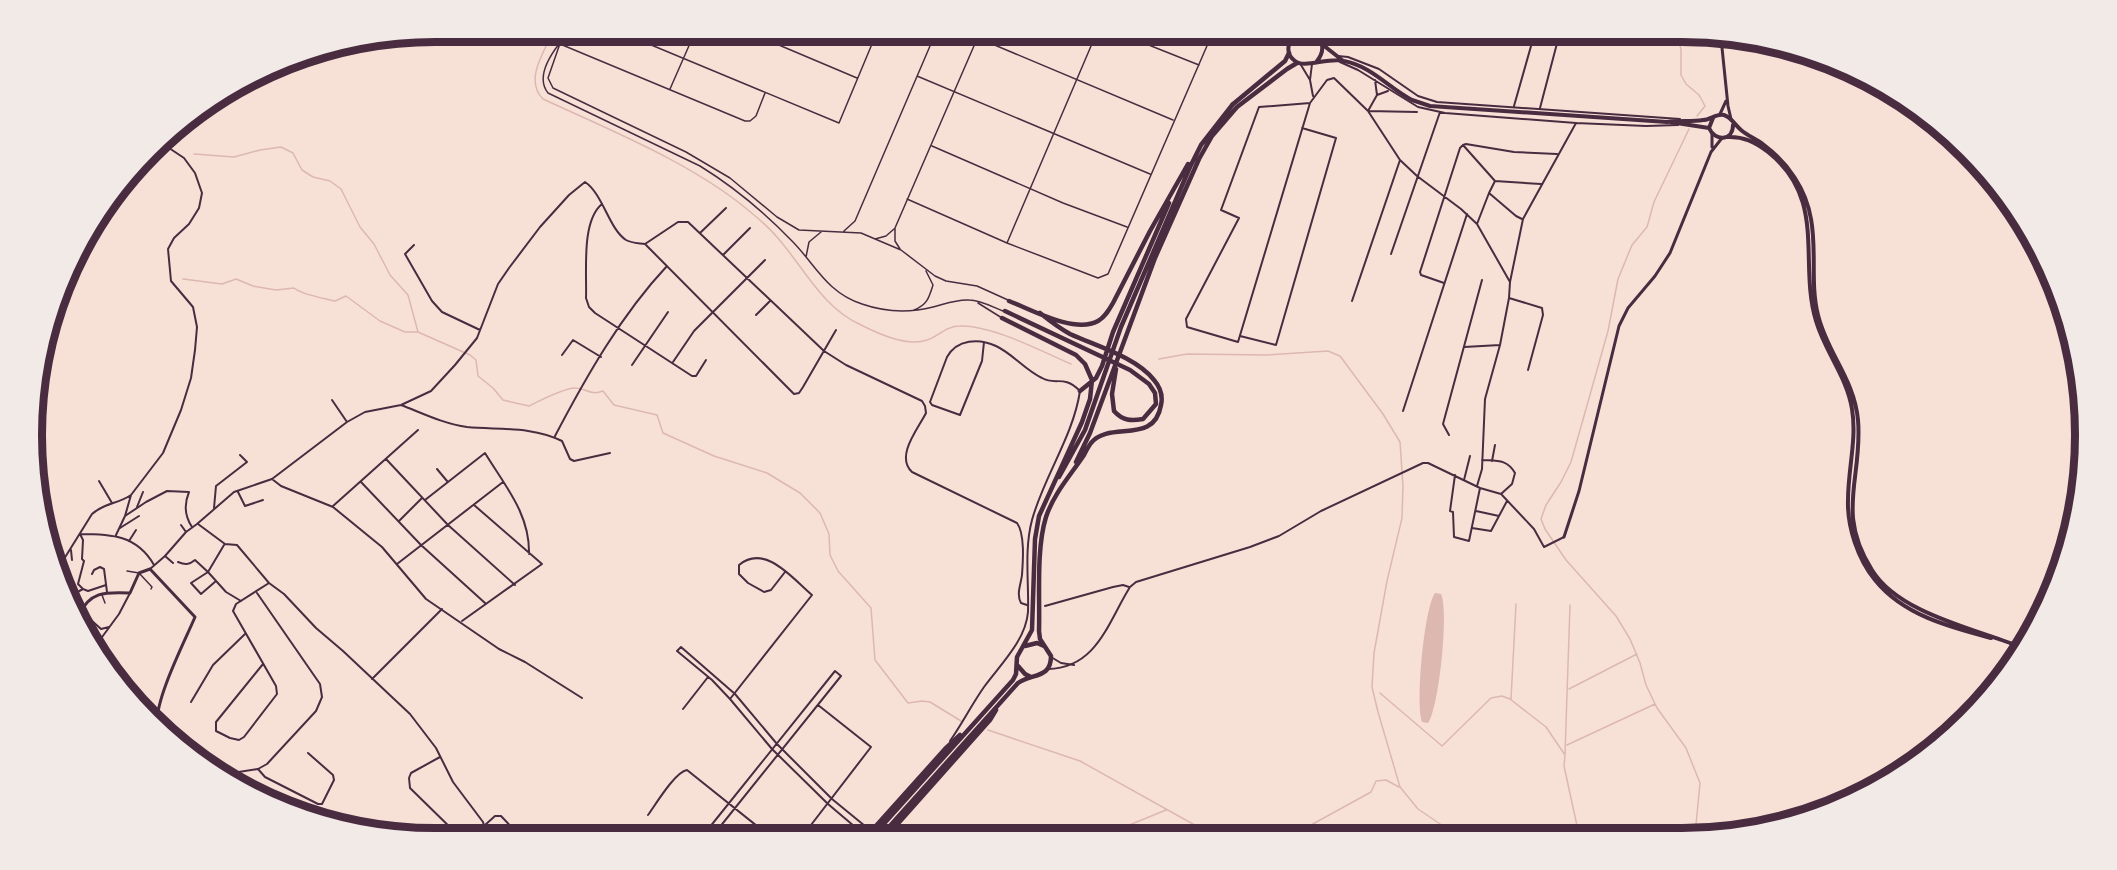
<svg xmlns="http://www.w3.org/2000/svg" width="2117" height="870" font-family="'PT Sans',sans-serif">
<rect width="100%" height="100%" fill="#f7e1d7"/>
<!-- water -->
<path fill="#dcb8b0" d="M1435 593 1441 594C1449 611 1439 707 1428 723L1422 722C1415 705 1424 608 1435 593Z"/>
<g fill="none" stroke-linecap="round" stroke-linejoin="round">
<!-- stream -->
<path stroke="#dcb8b0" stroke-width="1.5" d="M553 32C544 52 524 80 543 99 612 131 697 165 754 215 765 224 777 236 786 248 809 277 826 309 861 325 879 334 907 347 927 340 939 336 946 326 960 326 992 325 1041 351 1071 364
M1677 32 1681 50V75L1686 84 1699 95 1705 106 1697 116
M1689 129 1654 202 1647 227 1632 245 1618 279 1608 331 1571 462 1561 482 1546 505 1541 519 1545 529 1566 560 1616 616 1630 639 1640 663 1646 685 1657 708 1686 748 1700 783 1695 835
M194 154 234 157 260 150 281 147 293 153 302 170 313 177 330 181 341 189 360 227 374 244 390 275 408 295 418 332
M183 279 222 284 236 279 253 286 276 290 294 288C302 295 324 298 335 301L346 296 380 321 405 332H418L470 355 476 360 478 376 493 388 503 400 529 406C539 401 564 388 575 388 587 388 589 396 603 391L614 405 657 415 663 433 714 456 767 473 800 493 820 513 829 534 830 555 838 571 871 608 875 660 908 703 922 701 930 702 961 721
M1159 359 1187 354 1267 355 1328 351 1340 356 1383 414 1400 442 1403 486 1402 518 1387 581 1374 653 1372 687 1378 712 1400 787 1418 809 1443 826 1496 836
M1569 689 1637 654
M1380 693 1442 746 1491 698 1502 696 1510 699 1546 727 1565 755 1564 766 1579 835
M1511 699 1516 604
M988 730 1080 761 1209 833 1221 836
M1567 745 1655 704
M1565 754 1570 605
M1637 835 1665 829 1683 835
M1291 836 1371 792 1376 781 1386 780 1399 787
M1100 837 1166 810"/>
<!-- service -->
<path stroke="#4a2c40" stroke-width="1.5" d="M564 32 548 78 553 88 686 152 730 178 777 217 799 230 861 233 901 250 935 276 946 281 977 286 1008 300
M620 32 839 123 877 32
M748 32 857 78
M1116 32 1199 65
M978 38 1173 120
M559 44C549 57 536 78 548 93L700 166C734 187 764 212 792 241 815 264 827 293 862 304 885 312 909 313 933 307 945 304 957 299 969 300 980 300 993 307 1003 311
M560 44 745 121H750L756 116 765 93
M917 76 1150 174
M670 89 695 32
M932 146 1063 203 1127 227
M907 199 1007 243 1098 278 1108 274 1213 32
M844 231 855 221 936 32
M875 239 886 236 894 229
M1007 243 1097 32
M900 249 895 241V228L980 32
M806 257 809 242 821 232
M978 303 1002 318
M914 310C927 305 929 298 933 285L926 271
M127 571 139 573 152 587 151 589
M102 595 105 603"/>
<!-- pedestrian -->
<path stroke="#4a2c40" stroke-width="2" d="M1492 461 1495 445
M1464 480 1470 456
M137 507 143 492
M120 528 139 516
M129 541 136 530
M71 550 72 560
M165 556 173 563"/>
<!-- minor -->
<path stroke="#4a2c40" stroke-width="2" d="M1338 56 1348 57 1379 69 1418 96 1437 102 1680 119
M1340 62 1358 70 1418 107 1445 113 1576 123 1646 126 1678 125
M1312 64 1310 80 1313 96
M1301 65 1310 80
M1375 80 1377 95
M1310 103 1259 107 1221 210 1239 218 1186 319 1187 327 1238 342 1310 103 1327 80 1334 78 1368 111 1400 160 1417 176 1461 209 1477 224 1510 282 1509 298 1500 345 1485 399 1482 469 1477 486
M1514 106 1535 32
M1540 108 1560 32
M1368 111 1417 112
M1368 111 1377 95 1388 91
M1463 145 1466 144 1514 152 1557 154
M1463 145 1495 181
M602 204C581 221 587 272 586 298L589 307 595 313 692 376H696L706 360
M1522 219 1516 216 1489 193 1495 181 1541 184
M1477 224 1489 193
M700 233 726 208
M645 244 678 222H688L824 351 846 365 922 401 925 406 926 413C918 429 895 456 912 472L1017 523C1025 534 1023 561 1022 575 1021 584 1016 594 1021 603L1027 605
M414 245 405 254 432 301 442 312 480 330
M1391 254 1440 112
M723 255 750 228
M1510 282 1523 219 1576 123
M1444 283 1421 275 1420 272 1460 148 1463 145
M1509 298 1542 308 1543 315 1528 370
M1352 301 1400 160
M756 315 770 301
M1240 336 1276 345 1336 138 1302 128
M1464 347 1500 345
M562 355 573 340 601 357
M673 362 694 331 765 260
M632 365 668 312
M332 400 347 422
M401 405C422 413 444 424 467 427 499 430 532 426 562 441L570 459 574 461 610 453
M1403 411 1467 214
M1449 435 1443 424 1482 280
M555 436C586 377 621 315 667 266
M386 459 448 525 515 585
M1482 460C1497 461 1507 459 1515 473L1512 484 1501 494
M437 469 447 481
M1455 475 1450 511 1453 512 1454 537 1469 541 1480 488
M272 479 281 486 333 507 382 547 426 599 499 649 525 662 582 698
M99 481 112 503
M361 482 421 545 485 603
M238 492 245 506 263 500
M131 495 163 453 181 410 191 378 195 350 197 327 193 307 171 281 168 249 174 238 189 224 199 208 202 193 195 173 184 158 160 142
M1502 495 1534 529 1544 547 1564 537
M425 500 485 453C505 486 530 514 529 554
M333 506 418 430
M214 508 216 486 247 462 240 455
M1476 511 1499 516
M399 521 422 498
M198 524 225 544 237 545 269 583 284 594 316 628 343 651 410 714 436 748 453 782 483 822 485 829 478 838
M181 525 186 532
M1472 528 1491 531 1507 501
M80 534C111 534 137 535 154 565
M80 534 83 540 82 559 84 561 78 584 83 589
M116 535 125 516 146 502 167 491 189 492C184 504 184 515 192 527
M224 545 208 572 226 592 241 601
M178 562C185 565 189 565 195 560L208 572 191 583 201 594 216 581
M397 564 503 482
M59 567 92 514C104 503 118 504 131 495L125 516
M150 569 165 556 186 532 197 524 234 492 272 479 347 422 365 412 401 405 431 391 455 365 477 338 498 284 509 268 540 227 569 195 585 182C603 194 609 229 626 240 631 243 638 243 645 244L794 394 799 393 803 387 836 330
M92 574 94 570 100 567 104 569 107 592
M70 596 83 589 88 591 106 585
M1045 606 1113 587 1123 585 1129 587
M82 608 87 620H91L101 629 109 627
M462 621 542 564 474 505
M94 648 119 614 130 593
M1051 657 1061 663 1074 665
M263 664 216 722V731L230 738 239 740 244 737 277 694 276 686 233 611 236 604 269 583
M1048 669C1097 668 1108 622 1130 587L1136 582 1250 547 1279 536 1321 511 1423 463H1428L1480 488 1501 494
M372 679 442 609
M730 699 812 595C793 579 765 543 739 565V574L748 583 764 592 771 590 785 572
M191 702 213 665 245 634
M683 709 708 677
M950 741C962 724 972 704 984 687 1000 665 1026 640 1028 612 1029 582 1024 550 1032 520 1044 476 1073 437 1080 391 1063 374 1056 386 1042 378 1025 370 1013 354 996 346 979 338 957 339 947 357L930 402 932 405 960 415 982 361 984 342
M440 757 411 773 409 778 410 788 461 838
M258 769 265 777 318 804H322L334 780 333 775 308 753
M226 774 258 769 267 764 316 711 322 697 320 684 257 593
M648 815C656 804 675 772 687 770L772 838
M485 825 495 816H501L522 838
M671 831 679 838
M864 837 861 832 828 804 772 749 730 699 712 680 677 651 681 647 735 694 777 744 832 799 865 826 872 830
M701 838 835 671 841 676 711 838
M801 838 871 747 818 705"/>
<!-- tertiary -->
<path stroke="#4a2c40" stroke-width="3" d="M1287 32 1291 40
M1721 38 1728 106 1731 119
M1720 114 1726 101
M1712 147V134
M1564 537 1579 491 1619 326 1628 308 1655 276 1670 253 1711 152 1722 138
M78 616C90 591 105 592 130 593L139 573 150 569 195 617C184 643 155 699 157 725"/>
<!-- primary -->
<path stroke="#4a2c40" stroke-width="4" d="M1300 32C1289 37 1283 52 1295 61 1304 69 1328 57 1344 61 1371 66 1389 88 1412 100 1418 102 1424 104 1430 106L1667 122C1679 120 1691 122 1703 120 1710 120 1717 113 1724 115 1731 117 1735 125 1741 130 1748 136 1756 139 1764 145 1788 163 1806 189 1811 219 1817 251 1810 284 1818 315 1827 353 1854 378 1858 420 1863 478 1835 512 1872 570 1899 614 1977 629 2023 648
M1311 32C1323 38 1326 50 1317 61
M1322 42 1328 32
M1323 45 1342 60
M1713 118 1709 128C1715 142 1733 141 1733 125
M1670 122 1709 128
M1727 137C1743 136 1755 142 1768 152 1828 200 1798 261 1816 321 1825 352 1847 377 1852 409 1857 439 1848 469 1848 500 1847 527 1858 559 1875 580 1903 615 1949 627 1991 638"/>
<!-- trunk -->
<path stroke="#4a2c40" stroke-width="4.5" d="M1232 105 1285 61 1289 53
M1009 301C1032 310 1075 334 1098 321 1105 317 1109 310 1113 303L1150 231 1188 164
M1005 311 1130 370 1149 384 1155 393 1156 404 1143 419C1131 421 1123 421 1114 411L1112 394 1116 369
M1080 391 1096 378 1102 366 1113 332 1169 203
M1076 462 1090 433 1155 258 1199 159 1212 136 1237 107 1287 69 1297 63
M1059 477 1085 430 1121 327 1190 167 1201 145 1233 104
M1025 646 1037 643 1044 646
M1018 666 1025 674 1031 677
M866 837 945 749 960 735
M872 837 1013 680 1016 674 1017 657 1032 630 1035 539 1039 516 1082 422 1090 399 1092 380 1085 364 1076 355 1002 318
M880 837 1018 683C1032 673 1051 679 1051 656L1040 639 1039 631C1040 597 1036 549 1046 517 1054 493 1070 476 1084 455 1086 451 1088 447 1091 443 1110 420 1154 446 1161 405 1163 396 1160 387 1154 380 1136 357 1096 346 1070 334 1059 328 1050 321 1040 313
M886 837 990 720 996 710"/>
</g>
<!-- crop -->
<path d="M0 0H2117V870H0ZM435 42H1682A393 393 0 0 1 2075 435V435A393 393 0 0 1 1682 828H435A393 393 0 0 1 42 435V435A393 393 0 0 1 435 42Z" fill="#f1eae7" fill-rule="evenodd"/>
<path fill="none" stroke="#4a2c40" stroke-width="8" d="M435 42H1682A393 393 0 0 1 2075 435V435A393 393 0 0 1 1682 828H435A393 393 0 0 1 42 435V435A393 393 0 0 1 435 42Z"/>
</svg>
